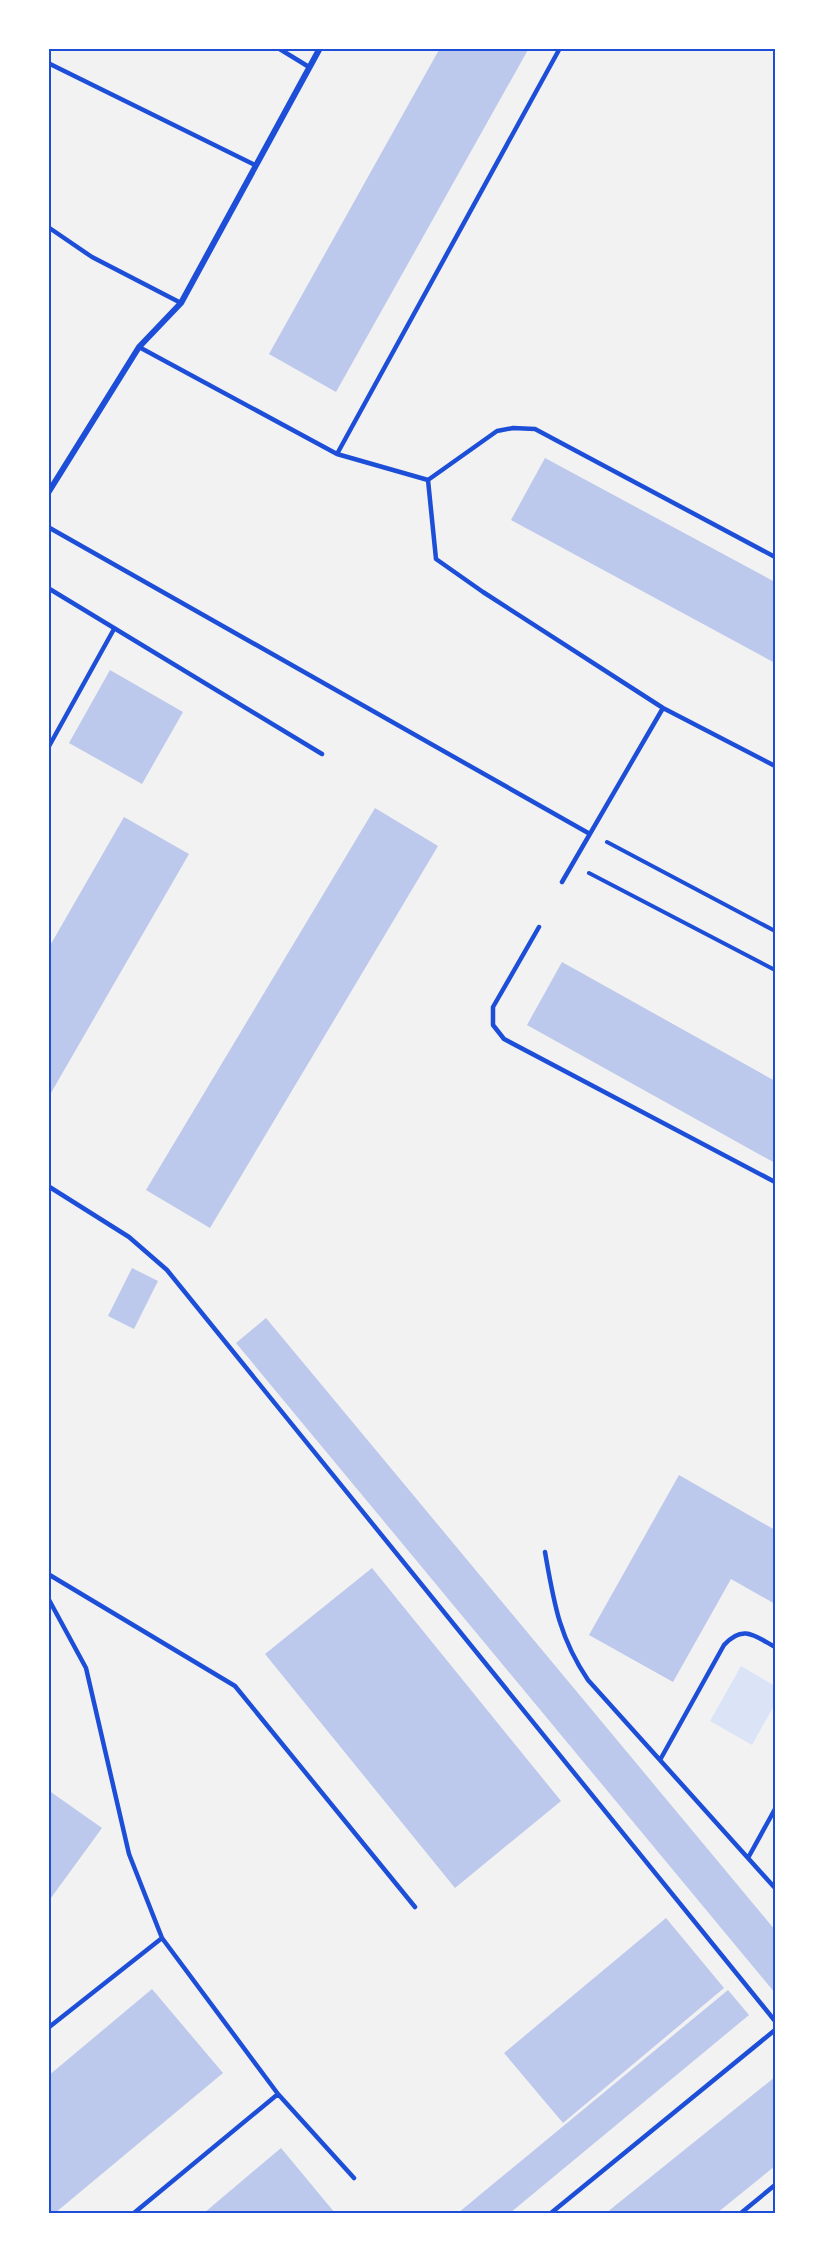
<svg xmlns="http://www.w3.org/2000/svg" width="823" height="2261" font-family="Manrope,sans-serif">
<rect width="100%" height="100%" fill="#f2f2f2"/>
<!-- green -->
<path fill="#dbe4f7" d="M741 1666 775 1686V1704L752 1745 710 1721Z"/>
<!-- building -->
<path fill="#bdc9ec" d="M440 48H529L336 392 269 354Z
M545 458 775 582V663L511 520Z
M110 670 183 712 142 784 69 743Z
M375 808 438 846 210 1228 146 1190Z
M124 817 189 854 48 1098V949Z
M562 962 775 1081V1163L527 1025Z
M132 1268 158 1281 134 1329 108 1316Z
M266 1318 775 1930V1993L236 1343Z
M679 1475 775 1530V1604L731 1579 673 1682 589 1635Z
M372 1568 561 1801 455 1888 265 1654Z
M48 1790 102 1828 48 1902Z
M666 1918 724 1988 563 2123 504 2053Z
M152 1989 223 2073 55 2213H48V2076Z
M728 1990 749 2015 510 2213H458Z
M775 2077V2166L717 2213H606Z
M281 2148 335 2213H204Z"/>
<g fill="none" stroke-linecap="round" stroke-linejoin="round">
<!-- path -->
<path stroke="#1d4ed8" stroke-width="4" d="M607 842 775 931
M589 873 775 970"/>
<!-- service -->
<path stroke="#1d4ed8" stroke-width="4.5" d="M278 48 309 67
M48 63 255 165
M48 227 92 257 181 303
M139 347 337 454 428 480 436 559 483 592 663 708 775 766
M337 454 560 48
M428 480 497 431 513 428 535 429 775 557
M48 527 590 834
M48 588 322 754
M48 748 114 629
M562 882 663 708
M539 927 493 1007V1025L504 1039 775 1182
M48 1186 129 1237 167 1270 775 2021
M545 1552C554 1603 559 1637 588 1680L775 1888
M48 1574 235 1686 415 1907
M48 1598 86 1668 129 1854 162 1938 278 2094 354 2178
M660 1760 724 1645C743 1624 755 1636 775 1647
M748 1858 775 1809
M48 2028 162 1938
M134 2213 278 2094
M551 2213 775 2030
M741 2213 775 2185"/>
<!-- minor -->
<path stroke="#1d4ed8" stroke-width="6" d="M48 493 139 347 181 303 320 48"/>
</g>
<!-- border -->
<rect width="823" height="2261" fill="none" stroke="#ffffff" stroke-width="99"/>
<rect x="50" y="50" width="724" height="2162" fill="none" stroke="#1d4ed8" stroke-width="2"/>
</svg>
